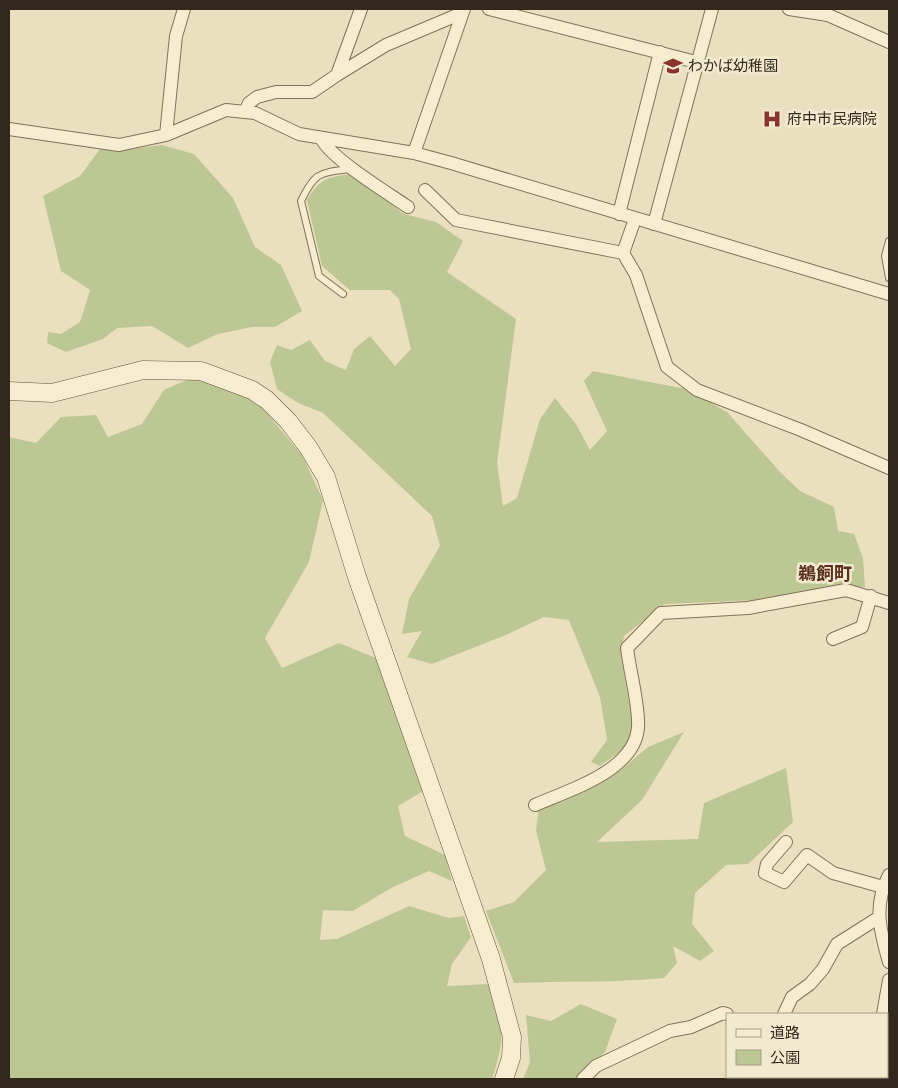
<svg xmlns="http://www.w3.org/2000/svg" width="898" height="1088" font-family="'Roboto Serif','Noto Sans JP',serif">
<rect width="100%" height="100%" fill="#eae0bf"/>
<!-- green -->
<path fill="#bdc794" d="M162 145 194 154 233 198 255 247 281 265 302 311 275 327H252L218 334 188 348 152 326 117 328 103 339 66 352 47 343 48 332 61 334 80 322 90 290 61 271 43 196 80 176 100 149 121 150Z
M352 174 404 214 436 222 463 241 447 272 516 319 497 463 503 506 517 498 540 419 555 398 576 424 590 450 607 431 584 381 593 371 686 389 727 412 780 472 800 491 834 507 838 531 854 534 863 558 865 587H831L759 600 665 604 624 636 621 656 633 724 628 746 600 766 591 762 607 740 600 697 569 620 544 617 506 635 432 664 407 657 422 631 402 634 409 599 440 546 432 516 323 413 298 403 277 389 270 362 277 345 291 350 310 340 325 361 346 370 354 349 370 336 395 366 411 349 399 299 390 290H350L322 266 307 200C320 178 328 177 352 174Z
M189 379 218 383 257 402 302 455 323 500 309 562 265 638 282 668 339 643 376 658 425 790 398 806 405 836 445 855 452 881 429 871 391 888 353 911 323 910 320 940 337 939 409 906 449 918 464 916 471 937 452 964 447 986 491 984C503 1025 506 1038 492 1079H9V437L36 443 61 417 96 415 108 437 142 424 164 390Z
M684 732 642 800 597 842 698 839 704 803 786 768 793 822 748 864 726 865 695 893 692 924 714 951 700 961 673 946 677 963 664 978C614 983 564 981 514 983L486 911 514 902 546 870 536 830 539 808 621 770 648 747Z
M581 1004 617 1019 605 1052 576 1079H523L530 1062 526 1015 551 1021Z"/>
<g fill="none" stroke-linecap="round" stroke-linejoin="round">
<!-- lane casing -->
<g stroke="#817159" stroke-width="8">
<path id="lane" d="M889 241 885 256 889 278
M343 294 319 276 301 201C315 172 319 173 350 169"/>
</g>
<!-- street casing -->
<g stroke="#817159" stroke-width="14">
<path id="street" d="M489 9 696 62
M789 9 828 15 889 42
M337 75 386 45 462 13
M245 112 249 103 257 97 276 92H312L337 75 361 9
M9 129 119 145 166 135 226 110 255 113 299 134 414 153 451 163 889 294
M166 135 176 36 184 9
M321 138C330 158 388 193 408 207
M414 153 464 9
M425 190 456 220 623 253 636 275 667 367 697 390 801 430 889 468
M619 214 660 52
M654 224 712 9
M623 253 635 219
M833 639 862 627 871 596
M535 805C571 789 642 769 638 720 637 696 630 672 627 648L661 613 748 608 846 590 889 603
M786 842 767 864 765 873 784 882 807 855 833 873 883 887
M889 875C873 905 880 931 889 962
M784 1014 792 997 810 984 823 969 837 944 878 918
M883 1014 889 980
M583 1079 596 1066 670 1031 691 1027 723 1013 727 1014
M755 1079V1077
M872 1079 873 1077"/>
</g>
<!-- secondary casing -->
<g stroke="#63523c" stroke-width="19">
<path id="secondary" d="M9 391 52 393 143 370 201 371 252 390 267 400 288 421 308 447 326 477 357 577 491 959 512 1037 511 1058 504 1079"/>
</g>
<!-- lane -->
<use href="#lane" stroke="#f6edd1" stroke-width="6"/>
<!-- street -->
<use href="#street" stroke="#f6edd1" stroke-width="12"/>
<!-- secondary -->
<use href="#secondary" stroke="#f6edd1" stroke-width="18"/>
</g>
<!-- icons -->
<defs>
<g id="school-bare" transform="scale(1.5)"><path d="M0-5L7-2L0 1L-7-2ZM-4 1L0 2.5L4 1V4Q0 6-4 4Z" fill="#8b332e" stroke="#f2eace" stroke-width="2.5" paint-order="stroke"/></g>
<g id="hospital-bare" transform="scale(1.5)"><path d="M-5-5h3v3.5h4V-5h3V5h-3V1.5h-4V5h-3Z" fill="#8b332e" stroke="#f2eace" stroke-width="2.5" paint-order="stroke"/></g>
</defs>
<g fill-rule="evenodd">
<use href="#school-bare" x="673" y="66"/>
<use href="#hospital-bare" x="772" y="119"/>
</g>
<g text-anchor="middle" stroke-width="5" stroke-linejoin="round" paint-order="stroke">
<!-- poi labels -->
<g font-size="15" fill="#32281c" stroke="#f2eace" text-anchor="start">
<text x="688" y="71">わかば幼稚園</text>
<text x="787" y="124">府中市民病院</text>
</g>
<!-- quarter labels -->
<g font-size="18" font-weight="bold" fill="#5b2f1f" stroke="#f2eace">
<text x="825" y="580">鵜飼町</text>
</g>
</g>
<!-- border -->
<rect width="898" height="1088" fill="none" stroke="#32281c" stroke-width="20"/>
<!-- legend -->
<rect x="726" y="1013" width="162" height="65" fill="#f2eace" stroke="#a59c87"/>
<rect x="736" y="1029" width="25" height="8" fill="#f6edd1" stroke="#a59c87"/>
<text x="770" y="1038" font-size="15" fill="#32281c">道路</text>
<rect x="736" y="1050" width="25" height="15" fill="#bdc794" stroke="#a59c87"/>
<text x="770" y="1063" font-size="15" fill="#32281c">公園</text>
</svg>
